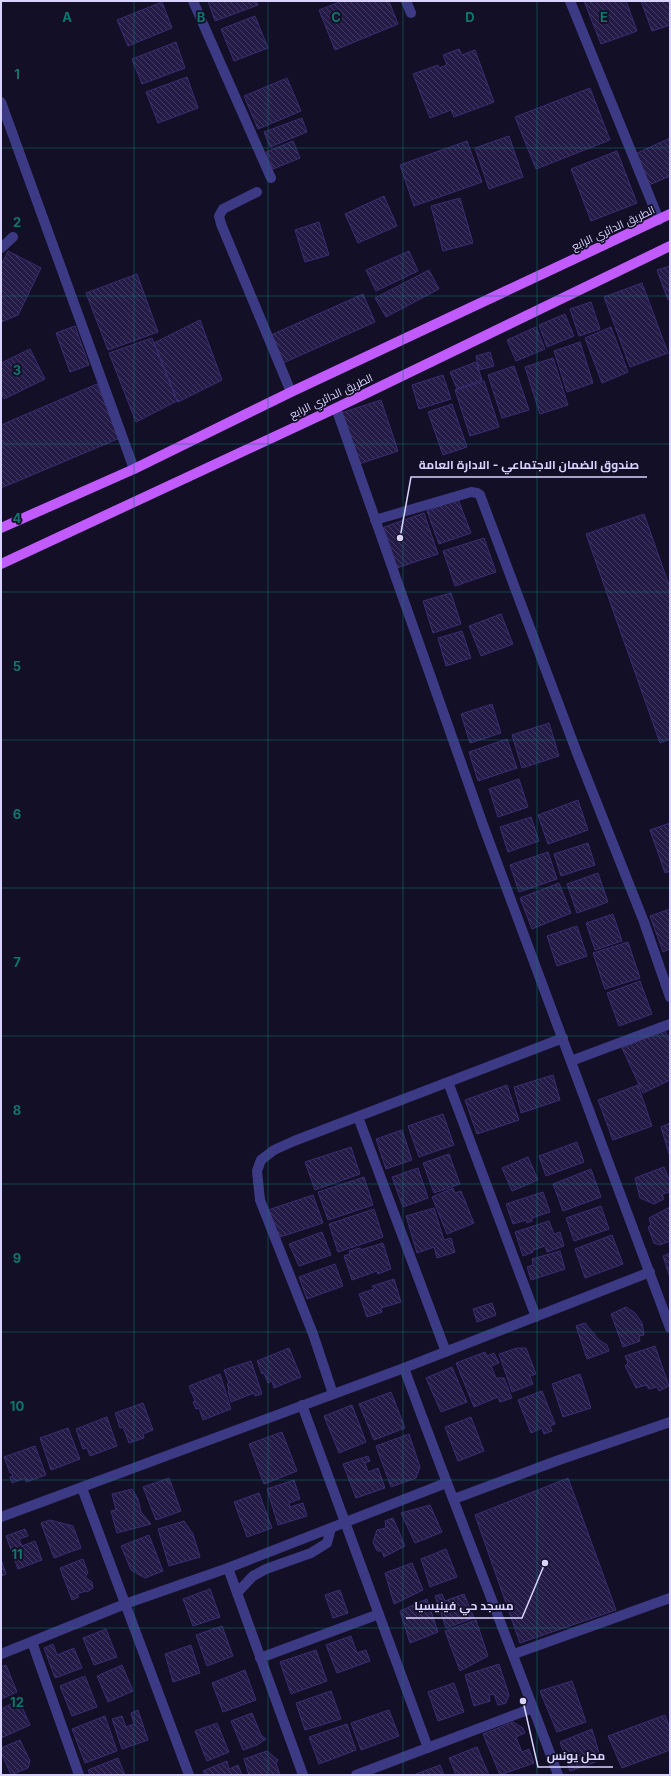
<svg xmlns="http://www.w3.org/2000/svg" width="671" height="1776" font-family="Inter,Cairo,sans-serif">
<defs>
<pattern id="building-back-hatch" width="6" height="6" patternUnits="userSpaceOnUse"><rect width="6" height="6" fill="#241b47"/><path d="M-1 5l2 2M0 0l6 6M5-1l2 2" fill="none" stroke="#433b63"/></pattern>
</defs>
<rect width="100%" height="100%" fill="#130f26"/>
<!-- building -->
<path fill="url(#building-back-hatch)" stroke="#3b2d73" d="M208 1H256L258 5 215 21Z
M342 1H389L398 24 335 50 319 10Z
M584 1H626L637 31 601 44Z
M641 1H670V25L652 31Z
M162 2 172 28 128 46 117 20Z
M255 16 268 48 234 61 221 29Z
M176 42 185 68 142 84 132 59Z
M459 49 462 55 475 50 494 102 454 117 451 110 430 118 413 74 438 65 439 68 447 65 443 55Z
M187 77 198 108 158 123 146 92Z
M287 78 301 111 258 129 244 96Z
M590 88 610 140 536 169 515 117Z
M302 118 307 132 270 147 264 132Z
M509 136 523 177 489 189 475 148Z
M670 138V176L649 185 635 154Z
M293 141 300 158 273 169 266 152Z
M467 141 482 182 414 206 400 165Z
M617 151 637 203 591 221 571 169Z
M384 196 397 226 358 243 345 214Z
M460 198 473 243 443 251 431 206Z
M319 222 329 255 305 262 295 230Z
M8 251 41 268 18 315 1 322V265Z
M409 251 418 271 376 291 366 270Z
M670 266V299L668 300 657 270Z
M429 270 439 289 386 317 375 298Z
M137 274 158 332 108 350 86 293Z
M642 283 668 353 630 367 604 297Z
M363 294 375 322 283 363 271 335Z
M591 302 600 329 579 336 570 309Z
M565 314 574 336 547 347 539 325Z
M200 320 222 380 178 402 154 343Z
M75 326 89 365 70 372 56 333Z
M536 327 545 349 516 361 507 340Z
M611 327 628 372 602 383 585 338Z
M152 338 177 401 136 422 109 353Z
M580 342 593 383 567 392 554 351Z
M30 349 45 379 4 399 1 393V363Z
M490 352 494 366 479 370 476 356Z
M553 358 568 405 540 414 525 367Z
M476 362 482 380 457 389 450 372Z
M514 366 529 410 502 418 488 375Z
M443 375 451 399 419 409 412 385Z
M484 381 499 427 470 436 455 390Z
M97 384 120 438 1 488V425Z
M381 400 398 451 359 464 341 413Z
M452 404 467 447 443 455 428 412Z
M458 499 471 533 439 544 427 511Z
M424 513 438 554 397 568 384 527Z
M644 514 670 588V739L660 743 586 534Z
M484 538 496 572 455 586 443 551Z
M451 593 461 624 433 633 423 601Z
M501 614 513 644 481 656 469 626Z
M462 631 471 658 446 666 438 638Z
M492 704 501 733 470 743 461 714Z
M549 723 559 756 522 768 512 735Z
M507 739 517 768 478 781 469 752Z
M519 779 528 807 498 817 489 789Z
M578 800 588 830 548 844 538 815Z
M531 817 539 841 508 852 500 827Z
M670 823V871L665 873 650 830Z
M588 843 595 865 561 876 554 854Z
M548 852 557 879 519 892 510 865Z
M598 873 608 902 577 913 567 884Z
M559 883 571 913 532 929 520 898Z
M670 909V949L663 952 650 916Z
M613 914 622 941 595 950 586 923Z
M577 926 587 956 557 966 547 936Z
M628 942 640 978 605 989 593 953Z
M640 981 652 1014 619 1026 607 993Z
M664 1029 670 1041V1080L643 1093 622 1048Z
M553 1075 560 1100 521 1113 514 1087Z
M507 1085 519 1120 477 1134 465 1100Z
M638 1085 652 1126 613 1140 598 1100Z
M443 1114 454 1145 419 1157 408 1126Z
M670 1123V1153L669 1154 661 1127Z
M402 1130 412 1160 386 1169 376 1139Z
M577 1142 584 1162 546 1176 539 1156Z
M351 1147 360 1174 315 1190 305 1162Z
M449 1154 460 1184 434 1193 423 1163Z
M528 1157 538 1180 512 1191 502 1168Z
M664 1167 670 1182V1192L662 1194 664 1199 654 1204 640 1198 635 1178Z
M418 1168 428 1198 403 1207 392 1177Z
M591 1169 601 1197 563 1211 553 1184Z
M364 1177 373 1205 328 1220 318 1192Z
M453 1188 455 1193 461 1191 474 1223 447 1234 432 1197Z
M543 1192 550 1212 532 1218V1221L527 1223 526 1220 513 1224 506 1204Z
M313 1195 323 1223 277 1238 268 1210Z
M601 1206 609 1229 574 1241 566 1218Z
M670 1207V1241L660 1245 654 1243 648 1227 651 1225 649 1218Z
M434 1208 444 1240 451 1238 455 1252 437 1258 434 1247 417 1253 406 1216Z
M374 1209 383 1237 338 1252 329 1224Z
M549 1221 554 1234 560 1232 564 1246 547 1252 545 1246 533 1250V1252L523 1256 515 1232Z
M322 1232 331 1255 299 1266 289 1244Z
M612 1235 623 1264 585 1278 575 1249Z
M383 1243 391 1269 378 1274 377 1271 352 1280 344 1256 350 1254 349 1251 360 1248V1250Z
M560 1251 565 1269 531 1280 527 1267 533 1265 532 1259Z
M670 1253V1278L663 1256Z
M335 1264 343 1286 307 1299 299 1277Z
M394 1279 401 1302 381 1308 382 1312 367 1317 359 1294 374 1289 372 1286Z
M492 1303 496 1315 477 1322 473 1309Z
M626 1307 635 1313 642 1323 644 1335 639 1336 640 1341 623 1347 611 1314Z
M585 1323 599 1340 607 1345 609 1351 587 1359 576 1326Z
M655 1346 669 1386 659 1391 657 1387 649 1389 646 1385 636 1388 625 1366 628 1363 625 1356Z
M289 1348 301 1377 274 1388 272 1381 268 1383 264 1373 262 1374 257 1361Z
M517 1348H526L536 1374 530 1376 533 1384 512 1392 499 1354Z
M485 1352 487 1356 494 1353 499 1363 491 1366 496 1378H504L512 1398 500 1402 498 1397 474 1407 456 1363Z
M251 1361 262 1394 255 1396 254 1393 231 1402 228 1391 229 1390 227 1384 229 1383 224 1370Z
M452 1367 467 1402 441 1412 426 1378Z
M220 1374 231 1409 203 1420 199 1408 196 1409 193 1402 195 1401 189 1386Z
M580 1374 591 1408 563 1417 552 1384Z
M542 1391 555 1424 550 1426 552 1431 544 1434 542 1428 531 1433 518 1400Z
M391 1392 405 1428 374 1440 359 1404Z
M143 1403 153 1430 143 1434 144 1438 129 1443 123 1427 120 1428 115 1413Z
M352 1405 366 1442 339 1453 324 1416Z
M107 1417 117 1446 90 1456 87 1448 83 1449 76 1429Z
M471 1417 484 1451 458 1461 445 1427Z
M68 1428 80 1459 51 1470 40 1438Z
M282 1432 297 1471 264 1484 249 1444Z
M409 1434 420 1467 416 1478 391 1487 376 1446Z
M35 1446 46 1475 26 1482 25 1478 12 1483 10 1477 13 1476 12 1473H10L4 1457Z
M368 1456 370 1461 365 1463 368 1472 378 1468 385 1488 356 1498 343 1464Z
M169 1478 181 1511 156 1520 143 1487Z
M568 1478 616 1610 520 1643 475 1515Z
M294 1480 300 1499 289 1503 290 1507 303 1503 307 1516 278 1525 267 1489Z
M132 1489 138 1499 141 1512 151 1524 117 1533 111 1511 116 1510 112 1494Z
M259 1493 272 1528 247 1537 234 1502Z
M430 1505 442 1532 415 1543 401 1513Z
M393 1518 405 1546 384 1557 382 1551H377L373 1542 377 1530 386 1528 385 1521Z
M50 1520 73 1526 81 1548 54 1558 41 1523Z
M184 1521 193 1534 200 1557 169 1566 158 1529Z
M25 1529 28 1536 19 1539 22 1546 35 1541 42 1560 18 1569 6 1536Z
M149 1535 163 1571 145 1578 131 1570 121 1546Z
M446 1549 457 1577 430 1587 421 1559Z
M1 1559 6 1574 1 1576Z
M83 1559 88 1573 85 1577 92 1582 93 1588 87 1592 86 1591 77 1594 79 1597 72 1600 60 1568Z
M412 1563 423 1590 394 1604 385 1573Z
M210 1589 220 1617 193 1626 183 1599Z
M340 1590 348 1613 333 1618 325 1595Z
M442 1594 445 1601 464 1594 474 1618 446 1628 435 1596Z
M427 1599 438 1632 410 1643 400 1611Z
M476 1620 488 1656 460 1671 445 1631Z
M222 1626 233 1656 207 1666 196 1635Z
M106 1629 117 1657 94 1665 83 1638Z
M351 1636 357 1653 366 1650 370 1661 337 1673 326 1645Z
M53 1644 57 1655 74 1648 82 1668 55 1678 44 1648Z
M191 1645 200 1673 173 1682 165 1654Z
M316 1650 327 1681 291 1694 280 1662Z
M499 1664 509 1695 506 1703 498 1705 494 1694 489 1695 490 1701 474 1706 465 1675Z
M6 1665 17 1692 1 1699V1667Z
M122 1665 133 1691 108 1702 97 1676Z
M245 1670 256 1700 223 1712 212 1683Z
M85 1676 97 1707 72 1716 60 1686Z
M572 1681 586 1722 557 1732 540 1691Z
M454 1683 464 1712 438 1721 428 1692Z
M331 1691 341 1719 305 1730 296 1703Z
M19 1700 30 1725 1 1738V1709Z
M138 1710 148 1740 122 1749 112 1719 122 1716 126 1727 134 1724 131 1713Z
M389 1710 399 1736 361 1750 351 1723Z
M252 1713 261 1735 266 1739 257 1745 243 1750 231 1721Z
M665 1715 670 1729V1750L622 1768 608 1736Z
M105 1716 117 1751 85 1763 72 1729Z
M513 1722 523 1728 525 1733 516 1737 522 1752 529 1749 534 1763 500 1775 483 1734Z
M217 1723 229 1752 207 1761 195 1731Z
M347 1724 356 1750 319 1764 309 1737Z
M592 1729 601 1760 570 1771 560 1742Z
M20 1740 30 1761 28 1768 11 1775 1 1752V1748Z
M477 1747 489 1775H456L449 1758Z
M267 1751 278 1760 276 1763 280 1775H249L244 1759Z
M118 1758 125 1775H90L88 1770Z
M227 1761 229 1769 238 1765 242 1775H205L203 1771Z
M440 1765 444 1775H416V1774Z"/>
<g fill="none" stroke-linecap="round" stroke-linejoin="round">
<!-- street -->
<path stroke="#3d3a85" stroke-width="10" d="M193 1 271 178
M406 1 411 13
M570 1 659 220
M1 102 134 469
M257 192 223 209 219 216 221 224 291 392
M1 248 13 237
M336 408 483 825 670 1328
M375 520 471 492 477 493 480 495 577 753 644 922 670 997
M571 1061 670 1024
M448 1082 536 1317
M358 1117 446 1352
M404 1368C454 1505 508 1639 558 1775
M333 1394 313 1334 260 1200 257 1171 261 1160 274 1150 294 1141 563 1038
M302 1405 428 1748
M82 1488 189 1775
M454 1499 559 1460 670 1422
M1 1517 404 1368 650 1272
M228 1568 303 1775
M237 1593 253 1576 266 1569 311 1553 327 1543 331 1528
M32 1642 79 1775
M1 1654 125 1604 228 1568 446 1483
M514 1654 670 1598
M260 1658 379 1614
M356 1775 533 1708"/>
<!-- primary -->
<path stroke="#c25bff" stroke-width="10" d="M1 528 134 469 291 392 670 214
M1 564 336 408 670 246"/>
</g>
<!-- grid -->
<path fill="none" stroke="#0f766e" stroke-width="1" stroke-opacity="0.55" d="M134 1V1775M268 1V1775M403 1V1775M537 1V1775M1 148H670M1 296H670M1 444H670M1 592H670M1 740H670M1 888H670M1 1036H670M1 1184H670M1 1332H670M1 1480H670M1 1628H670"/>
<g text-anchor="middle" stroke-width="3.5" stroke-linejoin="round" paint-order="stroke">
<!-- street labels -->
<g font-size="11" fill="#d9d4ff" stroke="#130f26">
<text transform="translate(613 228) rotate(-25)" y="4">الطريق الدائري الرابع</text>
<text transform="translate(331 396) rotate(-25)" y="4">الطريق الدائري الرابع</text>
</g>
</g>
<g font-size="13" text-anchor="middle" font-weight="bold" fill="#0f766e" stroke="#130f26" stroke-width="3.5" stroke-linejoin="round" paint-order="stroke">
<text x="67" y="22">A</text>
<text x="201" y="22">B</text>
<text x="336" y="22">C</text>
<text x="470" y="22">D</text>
<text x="604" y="22">E</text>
<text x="17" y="79">1</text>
<text x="17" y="227">2</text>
<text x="17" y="375">3</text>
<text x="17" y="523">4</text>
<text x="17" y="671">5</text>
<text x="17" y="819">6</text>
<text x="17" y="967">7</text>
<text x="17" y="1115">8</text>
<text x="17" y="1263">9</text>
<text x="17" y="1411">10</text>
<text x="17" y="1559">11</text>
<text x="17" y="1707">12</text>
</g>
<!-- callouts -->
<path fill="none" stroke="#d9d4ff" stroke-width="1.5" d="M400 538L411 477H647M545 1563L522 1618H406M523 1701L538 1767H613"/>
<g fill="#d9d4ff" stroke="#130f26" stroke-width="1.5">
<circle cx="400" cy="538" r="4"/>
<circle cx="545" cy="1563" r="4"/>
<circle cx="523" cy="1701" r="4"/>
</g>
<g font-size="12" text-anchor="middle" font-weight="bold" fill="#d9d4ff" stroke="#130f26" stroke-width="3.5" stroke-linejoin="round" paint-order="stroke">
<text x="529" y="469">صندوق الضمان الاجتماعي - الادارة العامة</text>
<text x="464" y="1610">مسجد حي فينيسيا</text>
<text x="576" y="1760">محل يونس</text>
</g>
<!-- border -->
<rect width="671" height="1776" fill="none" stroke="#d9d4ff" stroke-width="4"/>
</svg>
